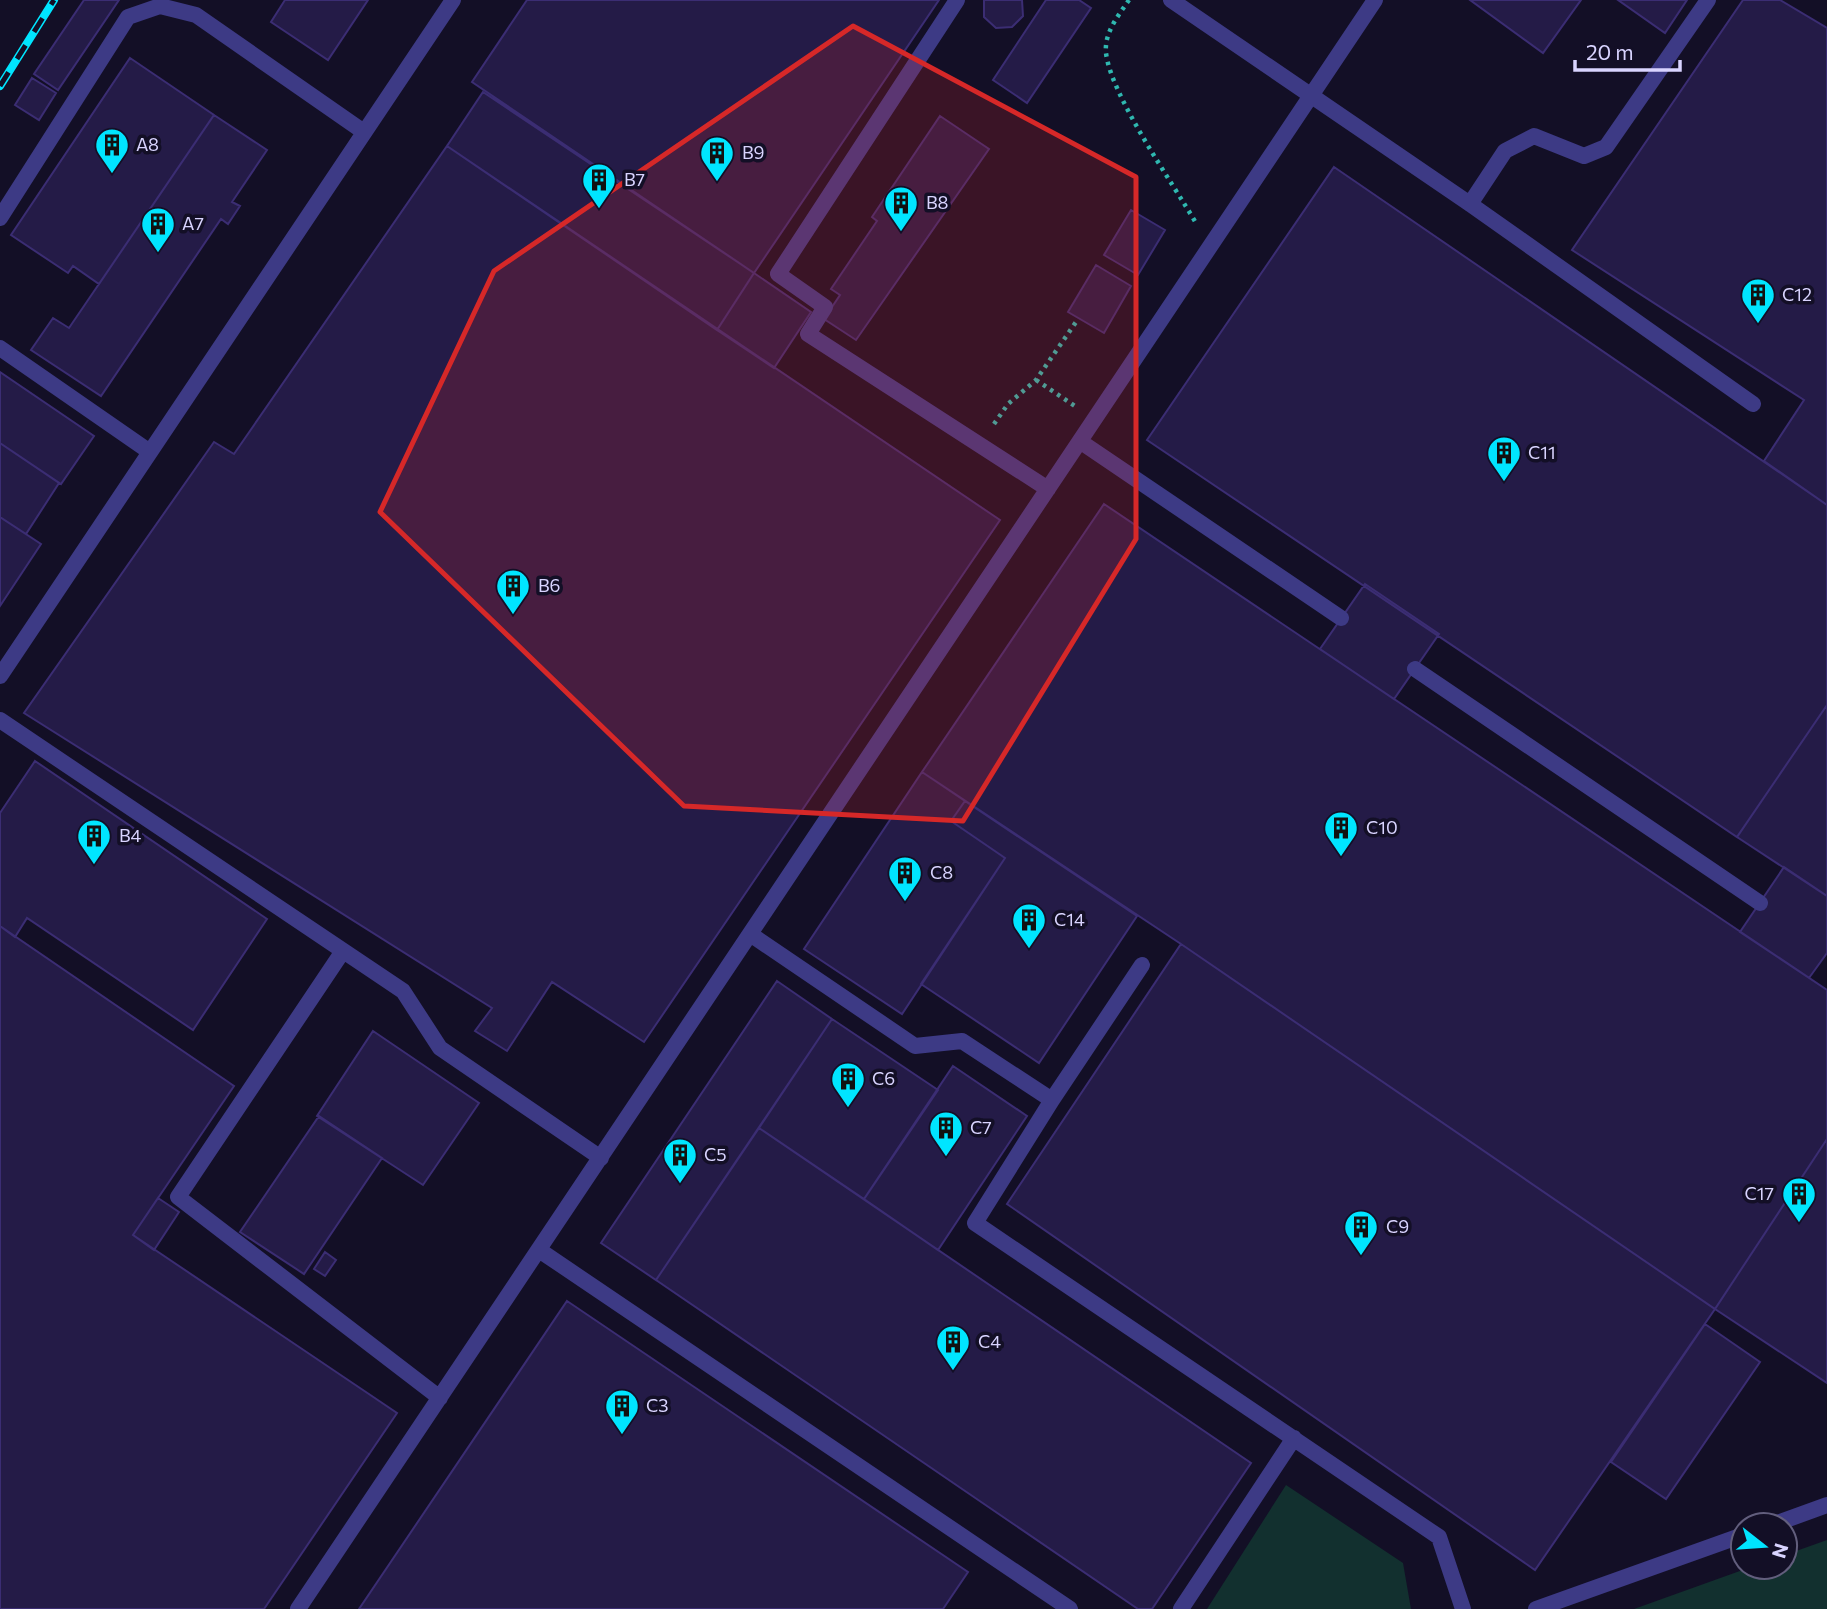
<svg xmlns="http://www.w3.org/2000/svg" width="1827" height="1609" font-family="Commissioner,sans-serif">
<rect width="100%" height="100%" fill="#130f26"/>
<!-- green -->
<path fill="#12302f" d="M1286 1485 1403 1563 1411 1609H1207Z
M1827 1540V1609H1634L1751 1567H1785V1555Z"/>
<!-- building -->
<path fill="#241b47" stroke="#3b2d73" stroke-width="2" d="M84 0H119L58 90 34 74Z
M285 0H368L328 60 271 22Z
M527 0H939L754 273 472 82Z
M984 0H1022L1023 16 1012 27 996 28 984 17Z
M1046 0H1079L1091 8 1027 103 993 80Z
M1470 0H1581L1543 53Z
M1618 0H1687L1665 33Z
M1743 0H1780L1827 28V505L1764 461 1804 400 1572 250Z
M130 58 214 115 99 284 73 266 68 273 11 235Z
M32 78 56 93 39 120 15 105Z
M483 92 754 273 717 330 447 146Z
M214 115 267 150 232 202 240 206 228 224 221 219 101 396 31 350 53 318 69 328Z
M940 116 989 149 856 340 824 319 840 295 831 289 877 221 872 217Z
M447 146 1000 520 644 1042 552 982 507 1051 475 1031 492 1008 24 713 214 442 234 454Z
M1334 167 1827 505V705L1737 837 1147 440Z
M1131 210 1165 230 1138 275 1104 255Z
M1096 265 1131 286 1104 333 1068 312Z
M754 273 811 312 774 368 717 330Z
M0 372 94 436 61 484 0 443Z
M0 443 59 483 26 534 0 517Z
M1104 504 1827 990V1139L1715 1309 1181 944 922 772Z
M0 517 41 544 0 606Z
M1365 584 1439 634 1394 699 1320 649Z
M1827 705V896L1737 837Z
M35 761 267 919 193 1030 27 918 15 937 0 926V813Z
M922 772 965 801 951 821 1005 858 902 1014 804 949Z
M965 801 1137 916 1039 1063 921 984 1005 858 951 821Z
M1784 867 1827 896V953L1809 978 1740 932Z
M0 926 234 1086 133 1235 397 1413 264 1609H0Z
M1181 944 1715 1309 1535 1570 1007 1204Z
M777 981 832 1019 656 1280 601 1243Z
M832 1019 938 1090 864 1199 759 1128Z
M373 1031 479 1103 423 1185 317 1116Z
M953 1066 1027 1116 938 1250 864 1199Z
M319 1116 382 1158 304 1274 240 1232Z
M759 1128 1251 1463 1152 1609H1138L656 1280Z
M1827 1139V1383L1715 1309Z
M158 1198 179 1212 154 1250 133 1235Z
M325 1252 336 1260 325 1276 314 1269Z
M567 1301 968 1572 943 1609H359Z
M1705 1324 1760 1362 1666 1499 1611 1462Z"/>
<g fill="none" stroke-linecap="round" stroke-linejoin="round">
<!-- path -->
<path stroke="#2fb8b0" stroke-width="4.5" stroke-dasharray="3.5 5" stroke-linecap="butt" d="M1129 0C1118 16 1104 33 1106 53 1111 96 1172 182 1196 223
M1036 380 1075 406
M994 424 1008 404 1036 380 1076 322"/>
<!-- service -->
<path stroke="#3d3a85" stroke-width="16" d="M957 0 778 274 825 307 808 334 1048 489
M1171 0 1470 204 1753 404
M1470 204 1505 151 1534 136 1584 156 1606 147 1708 0
M0 218 128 17 160 6 196 15 364 132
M0 348 150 452
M1081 442 1341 618
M1415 669 1760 903
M0 676 453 0
M0 720 403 991 440 1048 601 1158
M750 934 915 1046 962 1041 1052 1100 1142 965
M343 951 178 1197 440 1398
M1052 1100 975 1223 1439 1537 1463 1609
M539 1250 1070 1609
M1772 1525 1827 1505
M298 1609 1375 0
M1181 1609 1294 1438
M1536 1609 1743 1535"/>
<!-- rail casing -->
<g stroke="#00e5ff" stroke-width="8">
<path id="rail" d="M0 86 54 0"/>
</g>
<!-- rail -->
<use href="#rail" stroke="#130f26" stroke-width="5" stroke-dasharray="16" stroke-linecap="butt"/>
</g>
<!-- marked area -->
<path fill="#d62828" fill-opacity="0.2" stroke="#d62828" stroke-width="5" stroke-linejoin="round" d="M853 26 1136 177V539L963 821 684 806 380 512 494 271Z"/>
<!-- icons -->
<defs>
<g id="building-pin" transform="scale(1.75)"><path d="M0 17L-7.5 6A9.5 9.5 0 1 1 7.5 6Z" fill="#00e5ff" stroke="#130f26"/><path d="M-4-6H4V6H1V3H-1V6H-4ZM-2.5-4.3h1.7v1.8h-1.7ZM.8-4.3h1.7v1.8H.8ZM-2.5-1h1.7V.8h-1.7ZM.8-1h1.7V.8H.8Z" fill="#111"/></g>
</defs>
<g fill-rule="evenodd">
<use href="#building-pin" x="112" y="145"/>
<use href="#building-pin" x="717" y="153"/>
<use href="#building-pin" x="599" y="180"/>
<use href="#building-pin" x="901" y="203"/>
<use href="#building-pin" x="158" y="224"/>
<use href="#building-pin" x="1758" y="295"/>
<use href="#building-pin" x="1504" y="453"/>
<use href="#building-pin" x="513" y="586"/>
<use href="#building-pin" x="1341" y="828"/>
<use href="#building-pin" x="94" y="836"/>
<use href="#building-pin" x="905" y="873"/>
<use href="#building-pin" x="1029" y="920"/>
<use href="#building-pin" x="848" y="1079"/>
<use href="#building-pin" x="946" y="1128"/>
<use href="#building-pin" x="680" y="1155"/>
<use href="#building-pin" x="1799" y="1194"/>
<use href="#building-pin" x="1361" y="1227"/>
<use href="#building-pin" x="953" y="1342"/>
<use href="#building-pin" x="622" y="1406"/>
</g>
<g text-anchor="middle" stroke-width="7" stroke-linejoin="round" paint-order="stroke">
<!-- poi labels -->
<g font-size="18" fill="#d9d4ff" stroke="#130f26" text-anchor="start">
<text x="136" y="151">A8</text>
<text x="742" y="159">B9</text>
<text x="624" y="186">B7</text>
<text x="926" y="209">B8</text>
<text x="182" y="230">A7</text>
<text x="1782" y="301">C12</text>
<text x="1528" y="459">C11</text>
<text x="538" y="592">B6</text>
<text x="1366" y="834">C10</text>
<text x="119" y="842">B4</text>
<text x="930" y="879">C8</text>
<text x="1054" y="926">C14</text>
<text x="872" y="1085">C6</text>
<text x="970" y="1134">C7</text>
<text x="704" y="1161">C5</text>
<text x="1774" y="1200" text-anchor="end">C17</text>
<text x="1386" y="1233">C9</text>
<text x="978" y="1348">C4</text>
<text x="646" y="1412">C3</text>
</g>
</g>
<!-- north arrow -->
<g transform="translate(1764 1546) rotate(107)"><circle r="33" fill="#130f26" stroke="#625e7d" stroke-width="2"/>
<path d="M0-5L12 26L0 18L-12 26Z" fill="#00e5ff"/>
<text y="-10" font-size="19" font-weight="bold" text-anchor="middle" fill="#d9d4ff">N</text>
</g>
<!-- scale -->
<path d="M1575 60v10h105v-10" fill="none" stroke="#d9d4ff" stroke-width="3.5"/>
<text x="1586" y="60" font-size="21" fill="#d9d4ff" stroke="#130f26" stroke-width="5" paint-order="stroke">20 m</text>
</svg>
